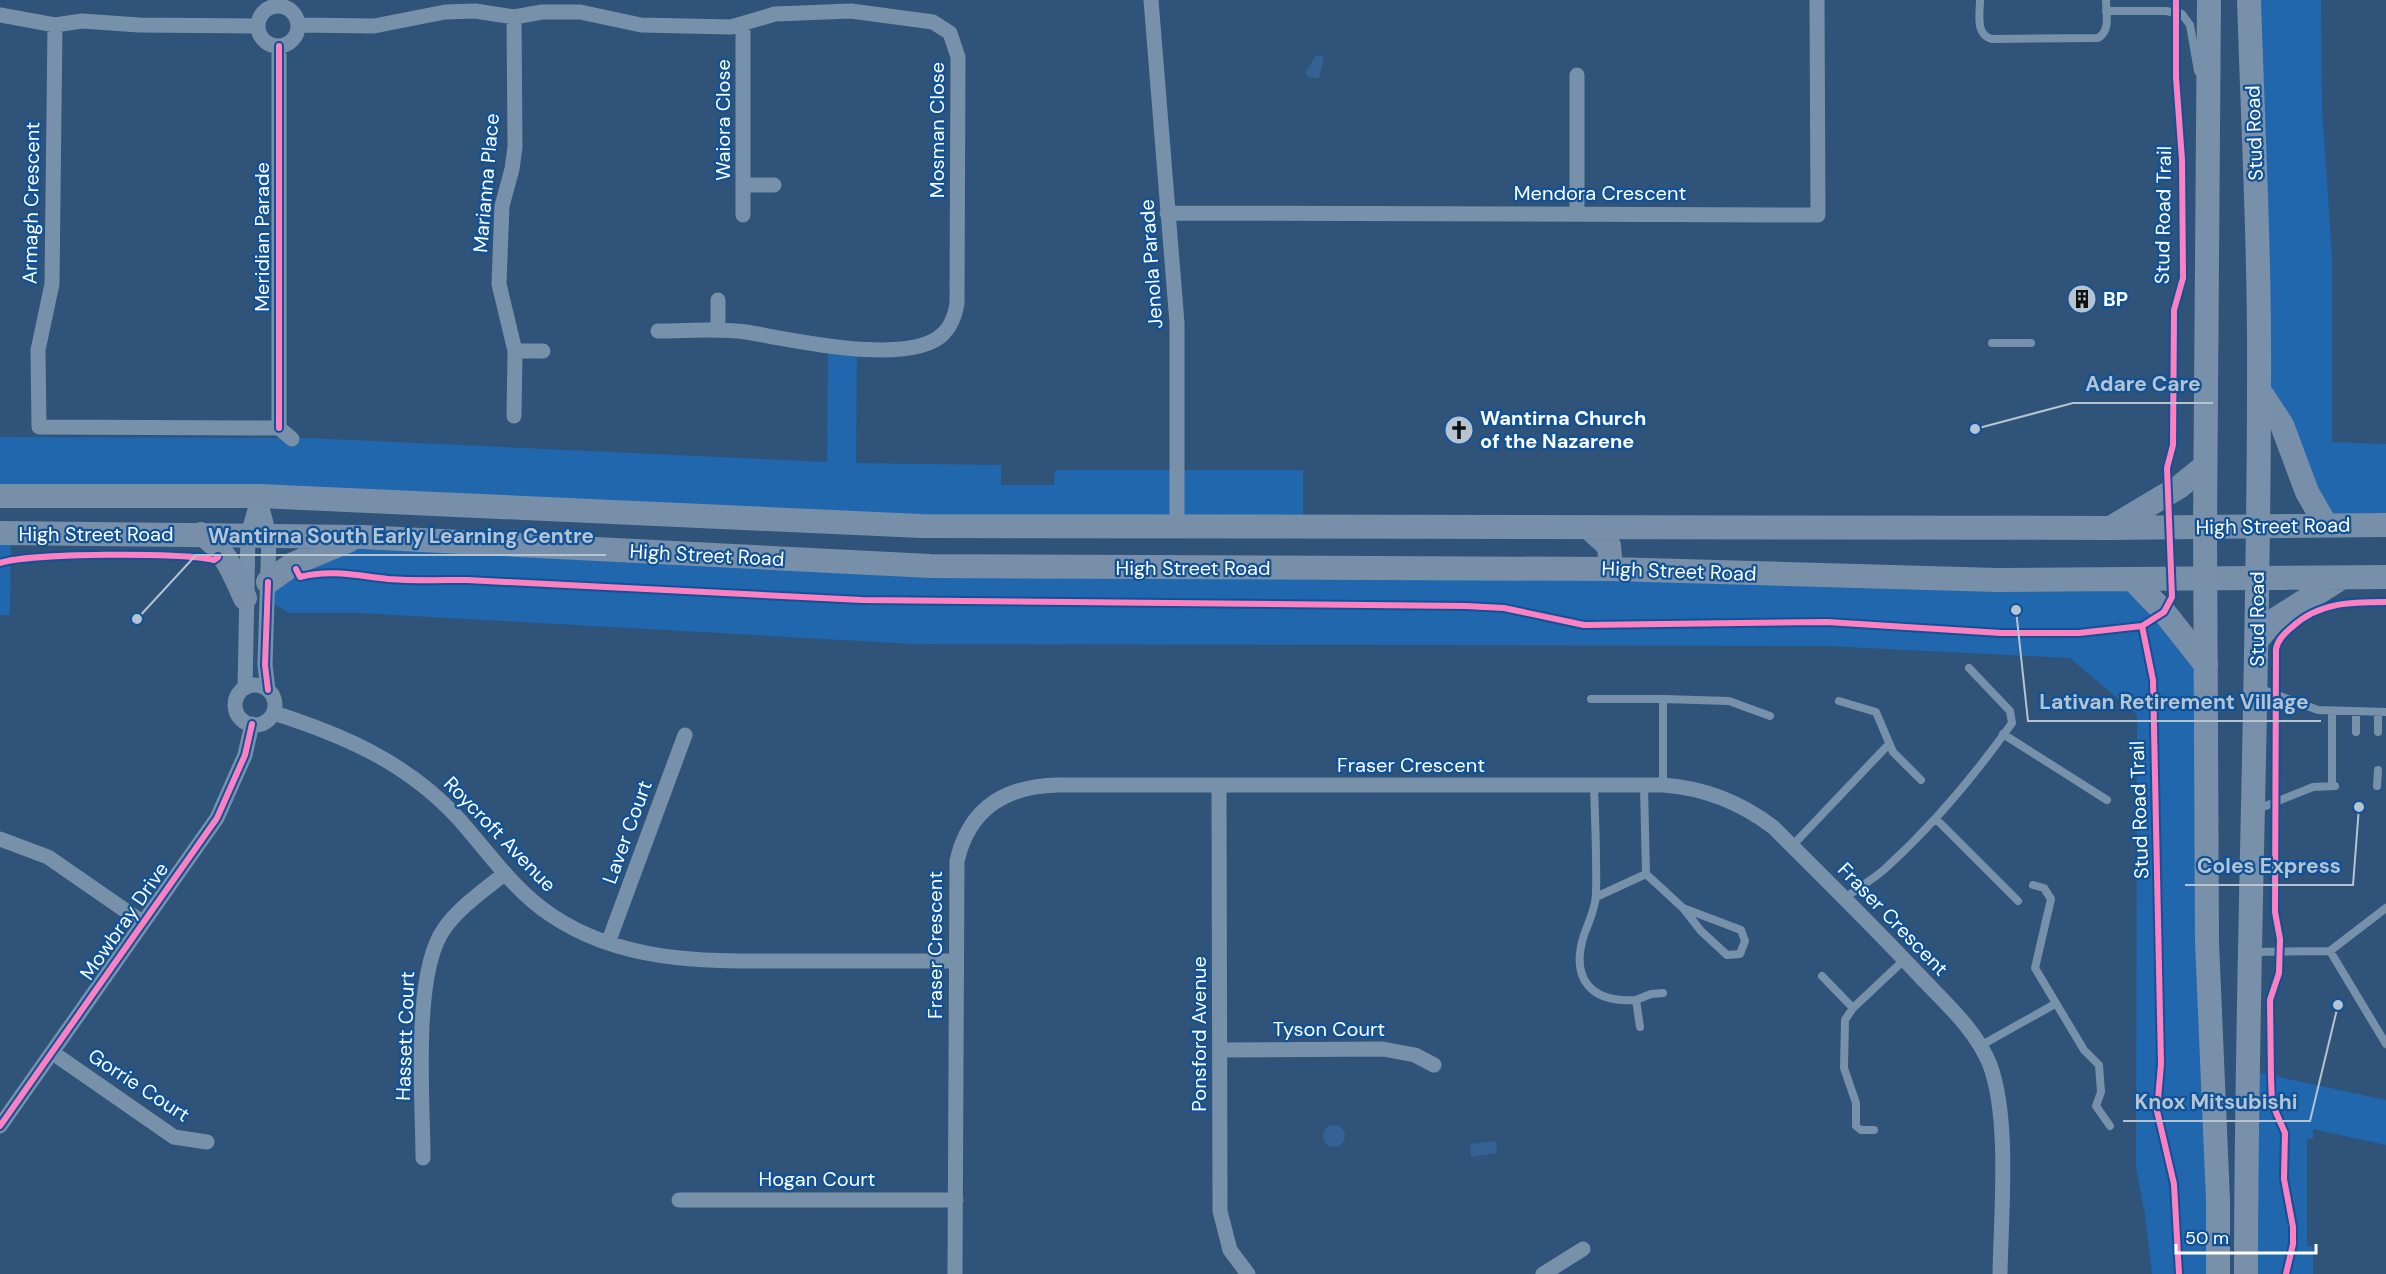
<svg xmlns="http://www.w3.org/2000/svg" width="2386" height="1274" font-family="'DM Sans',sans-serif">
<rect width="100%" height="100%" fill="#2f5379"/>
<!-- green -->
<path fill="#2067ae" d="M2249 0H2321L2322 107 2332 256V442L2386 444V525H2326L2259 390Z
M828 348 857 349 856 463 1001 465V485H1054L1055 470H1303V526L0 496V437L308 438 827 462Z
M0 533H11L10 615H0Z
M362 537 930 566 2133 580 2206 665 2218 1274H2152L2145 1214 2136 1168 2137 715 2070 658 1826 646 914 644 359 613H289L267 600 268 582Z
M2247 1070 2386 1100V1145L2313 1129V1139H2307V1246L2313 1247V1274H2246Z"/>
<!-- water -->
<path fill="#346294" d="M1316 55 1324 57 1319 78H1309L1305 73Z
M1323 1136a11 11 0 1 1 22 0a11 11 0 1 1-22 0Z
M1496 1141 1497 1153 1471 1157 1470 1144Z"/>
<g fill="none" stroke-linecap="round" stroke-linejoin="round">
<!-- service -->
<path stroke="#7891ab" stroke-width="8" d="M1980 0C1980 14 1975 35 1992 39L2098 38C2111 31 2106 13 2106 0
M2106 11H2166L2182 14 2190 25 2198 71
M1992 343H2031
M2258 688 2318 710 2386 712
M1591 699H1663V785
M1663 699 1729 701 1770 716
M1839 701 1876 712 1893 752 1921 780
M2378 712V732
M2356 732V712
M2003 734 2107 800
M1594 785C1595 822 1597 859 1596 895 1595 910 1589 921 1584 935 1570 979 1591 1003 1636 1000
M1644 785 1646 874 1683 908 1741 930 1745 941 1740 954 1727 955 1701 931 1683 908
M2332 786V712
M2377 786 2378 770
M2258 809 2313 787 2335 786
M1936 819 2018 901
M1792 846 1889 744
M2033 885 2044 888 2051 899 2035 968 2084 1050 2099 1065 2101 1092 2096 1106 2110 1126
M1596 897 1646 874
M1844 899C1858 887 1875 879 1888 866 1935 823 1975 775 2012 723L2010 711 1969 668
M2330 951 2386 1044
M2252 952 2330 951 2386 908
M1822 976 1853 1008
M1640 1027 1636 1000 1651 994 1663 993
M1980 1046 2055 1004
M1874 1130H1861L1856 1126V1103L1844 1068 1845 1020 1853 1008 1904 960"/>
<!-- minor -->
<path stroke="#7891ab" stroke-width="15" d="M1151 0 1177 323V526
M258 26a20 20 0 1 1 40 0a20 20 0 1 1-40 0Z
M0 15 55 25 82 21 139 25 258 26
M55 25 52 284 38 350 39 427 279 428
M298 25 374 26 445 12 475 11 514 17 542 12H580L641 25 731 27 775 14 851 11 933 22 950 33 958 57 957 304C955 315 952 325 944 333 911 368 789 339 746 332 717 328 687 331 658 331
M743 25V215
M279 46V428L292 439
M1577 75V214
M744 185H774
M1167 213 1818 215 1817 0
M718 300V330
M515 351H543
M514 416 515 351 499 284 502 206 512 169 515 147 514 17
M259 496 269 535 265 665 268 690
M235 705a20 20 0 1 1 40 0a20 20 0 1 1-40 0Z
M245 688 248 534 259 496
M274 713C343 735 406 762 457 817 487 850 513 890 551 915 625 965 711 961 797 961 850 961 903 961 956 961
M1219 786 1220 1211 1230 1250 1248 1274
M0 839 48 857 142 922
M608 943 685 735
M1221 1050 1383 1049 1415 1055 1434 1065
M53 1053 174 1137 207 1142
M0 1126 217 818 245 755 252 724
M423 1158C423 1101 412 974 444 929 459 907 485 890 505 873
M679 1200H956
M955 1274 957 861C969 808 1006 786 1058 785H1663C1705 788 1740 802 1773 827 1821 875 1870 923 1917 973 1943 1001 1976 1029 1990 1065 2010 1119 2001 1215 2000 1274
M1543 1274 1583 1249"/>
<!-- primary -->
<path stroke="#778fa9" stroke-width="24" d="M2259 390 2282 425 2307 492 2326 525
M0 496H259L921 526 2110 528 2386 525
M1588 527 1609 546 1611 569
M2112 527 2179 487 2205 466
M0 533 362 537 930 566 1611 569 1998 580 2386 577
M201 534C225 548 234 574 245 598
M2133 580 2164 612 2206 665
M268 582 293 564 348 541
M2257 640 2273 621 2341 578"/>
<!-- trunk -->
<path stroke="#7890aa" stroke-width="24" d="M2209 0 2205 526 2207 942 2218 1200V1274
M2246 1274C2246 977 2259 681 2259 384 2260 256 2253 128 2249 0"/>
<!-- cycleway casing -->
<g stroke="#105298" stroke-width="10">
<path id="cycleway" d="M279 46V428
M0 563C27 553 186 552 214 560L218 557
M296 569 300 577C330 569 359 576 388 579 415 581 441 580 467 580L862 600 1466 606 1504 608 1584 625 1827 622 2001 633H2079L2142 626 2164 612 2172 597 2167 468 2173 445 2174 310 2183 278 2182 160 2176 77V0
M268 582 265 665 268 690
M2142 626 2153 680 2161 1064 2157 1111 2174 1184 2179 1274
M0 1126 217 818 245 755 252 724
M2286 1274 2293 1244V1227L2284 1179 2285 1133 2272 1103 2271 1078 2270 1000 2279 973 2280 939 2275 912 2276 649C2278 639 2285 633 2292 627 2319 602 2352 602 2386 602"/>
</g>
<!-- cycleway -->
<use href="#cycleway" stroke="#ff80c0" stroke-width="6"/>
</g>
<!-- icons -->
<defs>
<g id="building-disc" transform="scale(1.5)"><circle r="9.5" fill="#b6c3d0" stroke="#105298"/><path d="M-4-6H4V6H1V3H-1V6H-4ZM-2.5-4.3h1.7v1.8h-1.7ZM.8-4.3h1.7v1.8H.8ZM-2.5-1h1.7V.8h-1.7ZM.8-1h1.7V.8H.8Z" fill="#111"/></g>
<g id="church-disc" transform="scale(1.5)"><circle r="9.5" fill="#b6c3d0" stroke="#105298"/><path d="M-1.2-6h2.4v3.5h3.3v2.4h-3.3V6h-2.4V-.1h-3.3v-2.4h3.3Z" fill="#111"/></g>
</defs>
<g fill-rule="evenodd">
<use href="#building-disc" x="2082" y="299"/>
<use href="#church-disc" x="1459" y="430"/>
</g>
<g text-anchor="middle" stroke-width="4.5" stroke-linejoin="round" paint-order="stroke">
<!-- street labels -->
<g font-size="20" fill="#fff" stroke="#105298">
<text transform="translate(723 120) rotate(-90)" y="7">Waiora Close</text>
<text transform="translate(937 130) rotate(-90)" y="7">Mosman Close</text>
<text transform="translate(2254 133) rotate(-92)" y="7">Stud Road</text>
<text transform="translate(486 183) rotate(-85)" y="7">Marianna Place</text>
<text x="1600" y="200">Mendora Crescent</text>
<text transform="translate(31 203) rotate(-89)" y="7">Armagh Crescent</text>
<text transform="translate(2163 215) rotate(-89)" y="7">Stud Road Trail</text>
<text transform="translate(262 237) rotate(-90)" y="7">Meridian Parade</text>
<text transform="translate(1151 264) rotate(-94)" y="7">Jenola Parade</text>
<text transform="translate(2273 526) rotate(-1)" y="7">High Street Road</text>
<text x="96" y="541">High Street Road</text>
<text transform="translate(707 555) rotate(3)" y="7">High Street Road</text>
<text x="1193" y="575">High Street Road</text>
<text transform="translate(1679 571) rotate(2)" y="7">High Street Road</text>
<text transform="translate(2257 619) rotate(-90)" y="7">Stud Road</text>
<text x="1411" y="772">Fraser Crescent</text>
<text transform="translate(2139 810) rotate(-92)" y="7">Stud Road Trail</text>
<text transform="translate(627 832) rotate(-70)" y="7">Laver Court</text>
<text transform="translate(500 834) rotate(46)" y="7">Roycroft Avenue</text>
<text transform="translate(1893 919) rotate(46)" y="7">Fraser Crescent</text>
<text transform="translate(124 921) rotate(-55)" y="7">Mowbray Drive</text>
<text transform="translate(935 945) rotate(-90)" y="7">Fraser Crescent</text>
<text x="1329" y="1036">Tyson Court</text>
<text transform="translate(1199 1034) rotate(-90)" y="7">Ponsford Avenue</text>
<text transform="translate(405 1036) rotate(-88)" y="7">Hassett Court</text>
<text transform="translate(139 1085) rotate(33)" y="7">Gorrie Court</text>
<text x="817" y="1186">Hogan Court</text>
</g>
<!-- poi labels -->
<g font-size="20" font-weight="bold" fill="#fff" stroke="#105298" text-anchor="start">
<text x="2103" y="306">BP</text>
<text x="1480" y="425">Wantirna Church<tspan x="1480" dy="23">of the Nazarene</tspan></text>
</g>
</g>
<!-- callouts -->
<path fill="none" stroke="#b6c3d0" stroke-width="2" d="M1975 429L2073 403H2213M137 619L196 555H606M2016 610L2028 721H2321M2359 807L2353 885H2185M2338 1005L2310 1121H2123"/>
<g fill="#b6c3d0" stroke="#105298" stroke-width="2">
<circle cx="1975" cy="429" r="6"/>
<circle cx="137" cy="619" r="6"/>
<circle cx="2016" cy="610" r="6"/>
<circle cx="2359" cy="807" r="6"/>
<circle cx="2338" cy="1005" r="6"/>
</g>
<g font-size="21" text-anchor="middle" font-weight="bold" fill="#b6c3d0" stroke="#105298" stroke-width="4.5" stroke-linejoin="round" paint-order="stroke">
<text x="2143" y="391">Adare Care</text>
<text x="401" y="543">Wantirna South Early Learning Centre</text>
<text x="2174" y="709">Lativan Retirement Village</text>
<text x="2269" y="873">Coles Express</text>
<text x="2216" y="1109">Knox Mitsubishi</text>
</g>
<!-- scale -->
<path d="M2176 1244v9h140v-9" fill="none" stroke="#ffffff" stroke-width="3"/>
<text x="2185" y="1244" font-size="18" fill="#ffffff" stroke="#105298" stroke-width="4.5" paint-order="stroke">50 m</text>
</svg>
